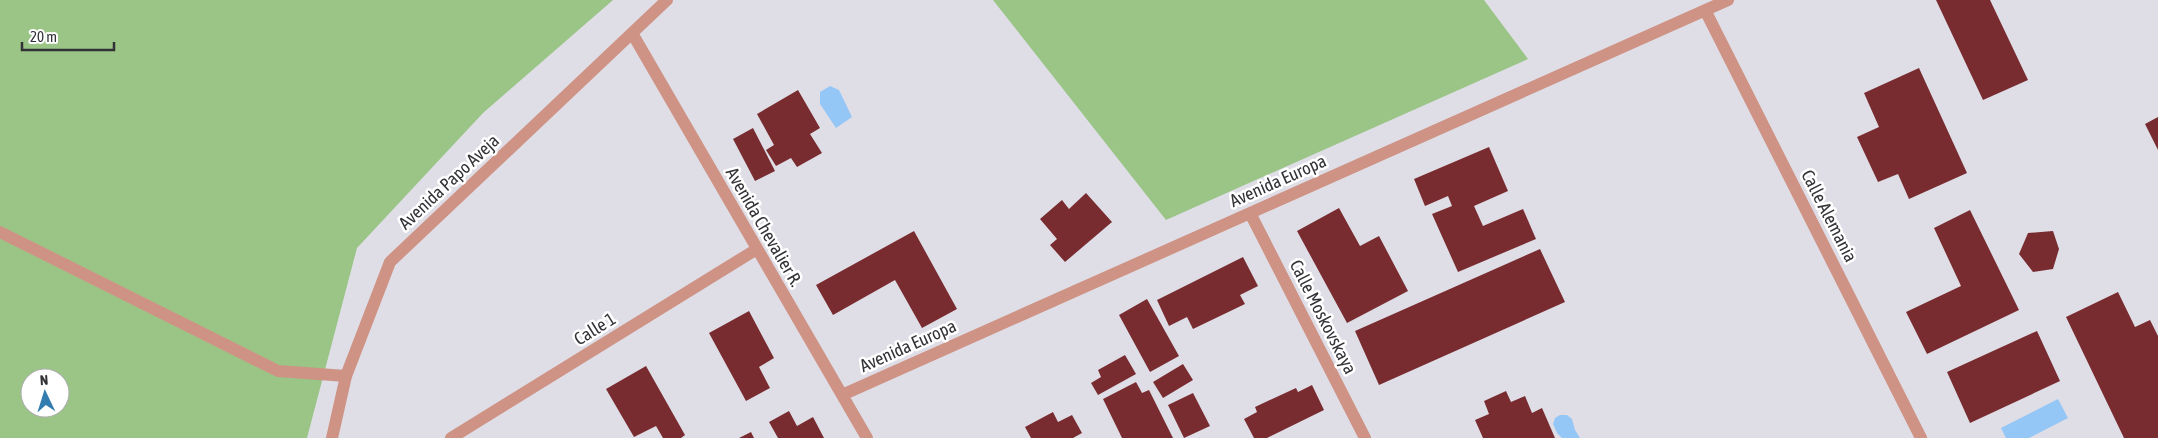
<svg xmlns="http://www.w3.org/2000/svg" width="2158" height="438" font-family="'Asap Condensed',sans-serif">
<rect width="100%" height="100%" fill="#dfdee7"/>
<!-- green -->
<path fill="#9ac586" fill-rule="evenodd" d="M0 0H613L483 113 357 248 307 438H0ZM30 378H60V408H30Z
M993 0H1484L1528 59 1166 220Z"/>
<!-- water -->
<path fill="#95c7f6" d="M830 86 839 90 852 117 836 128 820 104V92Z
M2058 399 2068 418 2029 438H2006L2001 428Z
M1560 415H1567L1572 419 1575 430 1580 438H1562L1557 433 1553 424 1555 418Z"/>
<!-- building -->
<path fill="#792c30" d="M1936 0H1990L2028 80 1983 100Z
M1919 68 1967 173 1909 199 1898 174 1878 182 1857 137 1879 127 1864 93Z
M798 90 820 128 810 134 822 153 797 167 791 158 776 166 766 150 774 145 757 114Z
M2158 117V150L2145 124Z
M753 128 775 171 755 181 733 139Z
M1489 147 1508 191 1474 206 1483 226 1523 209 1536 239 1458 272 1432 214 1452 206 1448 196 1425 206 1414 179Z
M1086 193 1112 222 1065 262 1050 245 1057 239 1040 219 1062 200 1069 209Z
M1339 208 1360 246 1379 236 1408 291 1347 323 1297 231Z
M1970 210 2019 310 1927 354 1906 312 1961 286 1934 228Z
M914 231 957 309 922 328 895 280 833 315 816 285Z
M2053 231 2059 249 2053 269 2033 272 2019 254 2028 233Z
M1540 249 1565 302 1379 385 1355 331Z
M1243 257 1258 286 1240 295 1245 304 1193 329 1187 317 1169 326 1157 300Z
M2118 292 2135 327 2150 320 2158 336V438H2124L2066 317Z
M1147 299 1179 356 1150 372 1119 315Z
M749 311 774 358 759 367 770 388 746 401 709 333Z
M2037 331 2060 381 1970 423 1947 372Z
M1125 355 1136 374 1098 395 1091 383 1101 377 1098 370Z
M1183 364 1193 380 1163 398 1153 382Z
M646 366 685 435 681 438H663L656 426 634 437 606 389Z
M1136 382 1142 393 1149 390 1173 438H1122L1103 399Z
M1312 385 1324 410 1267 438H1254L1244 419 1257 412 1255 407 1296 388 1298 392Z
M1506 391 1511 402 1525 396 1532 413 1542 408 1555 438H1483L1475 420 1489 414 1484 401Z
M1193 393 1210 426 1184 438 1168 405Z
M789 411 797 426 813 417 824 438H778L769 422Z
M1053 412 1058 422 1072 415 1082 433 1073 438H1031L1025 427Z
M751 432 754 438H739Z"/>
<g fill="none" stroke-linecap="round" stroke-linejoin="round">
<!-- service -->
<path stroke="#ce9384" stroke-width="12" d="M0 232 278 371 346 376"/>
<!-- minor -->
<path stroke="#ce9384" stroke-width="12" d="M1705 10 1921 438
M632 33 867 438
M1250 213 1365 438
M842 395 1728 0
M332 438 346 376 390 262 667 0
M451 438 757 249"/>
</g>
<g text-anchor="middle" stroke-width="5" stroke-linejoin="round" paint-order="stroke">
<!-- street labels -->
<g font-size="18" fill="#333337" stroke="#fff">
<text transform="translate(1278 181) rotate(-24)" y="6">Avenida Europa</text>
<text transform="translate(449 182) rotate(-43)" y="6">Avenida Papo Aveja</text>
<text transform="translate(1829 216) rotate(63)" y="6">Calle Alemania</text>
<text transform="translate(764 227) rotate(60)" y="6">Avenida Chevalier R.</text>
<text transform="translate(1323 317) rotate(63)" y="6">Calle Moskovskaya</text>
<text transform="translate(595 329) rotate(-32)" y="6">Calle 1</text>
<text transform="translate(908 346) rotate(-24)" y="6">Avenida Europa</text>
</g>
</g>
<!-- north arrow -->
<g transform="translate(45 393) rotate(356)"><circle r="24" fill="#ffffff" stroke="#adadaf"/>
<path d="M0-4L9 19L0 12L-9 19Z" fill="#337cb0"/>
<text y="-8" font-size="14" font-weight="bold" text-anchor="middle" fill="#333337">N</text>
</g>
<!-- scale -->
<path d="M22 42v8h92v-8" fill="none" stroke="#333337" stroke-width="2.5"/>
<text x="30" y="42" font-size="15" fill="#333337" stroke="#ffffff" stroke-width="4" paint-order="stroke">20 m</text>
</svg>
